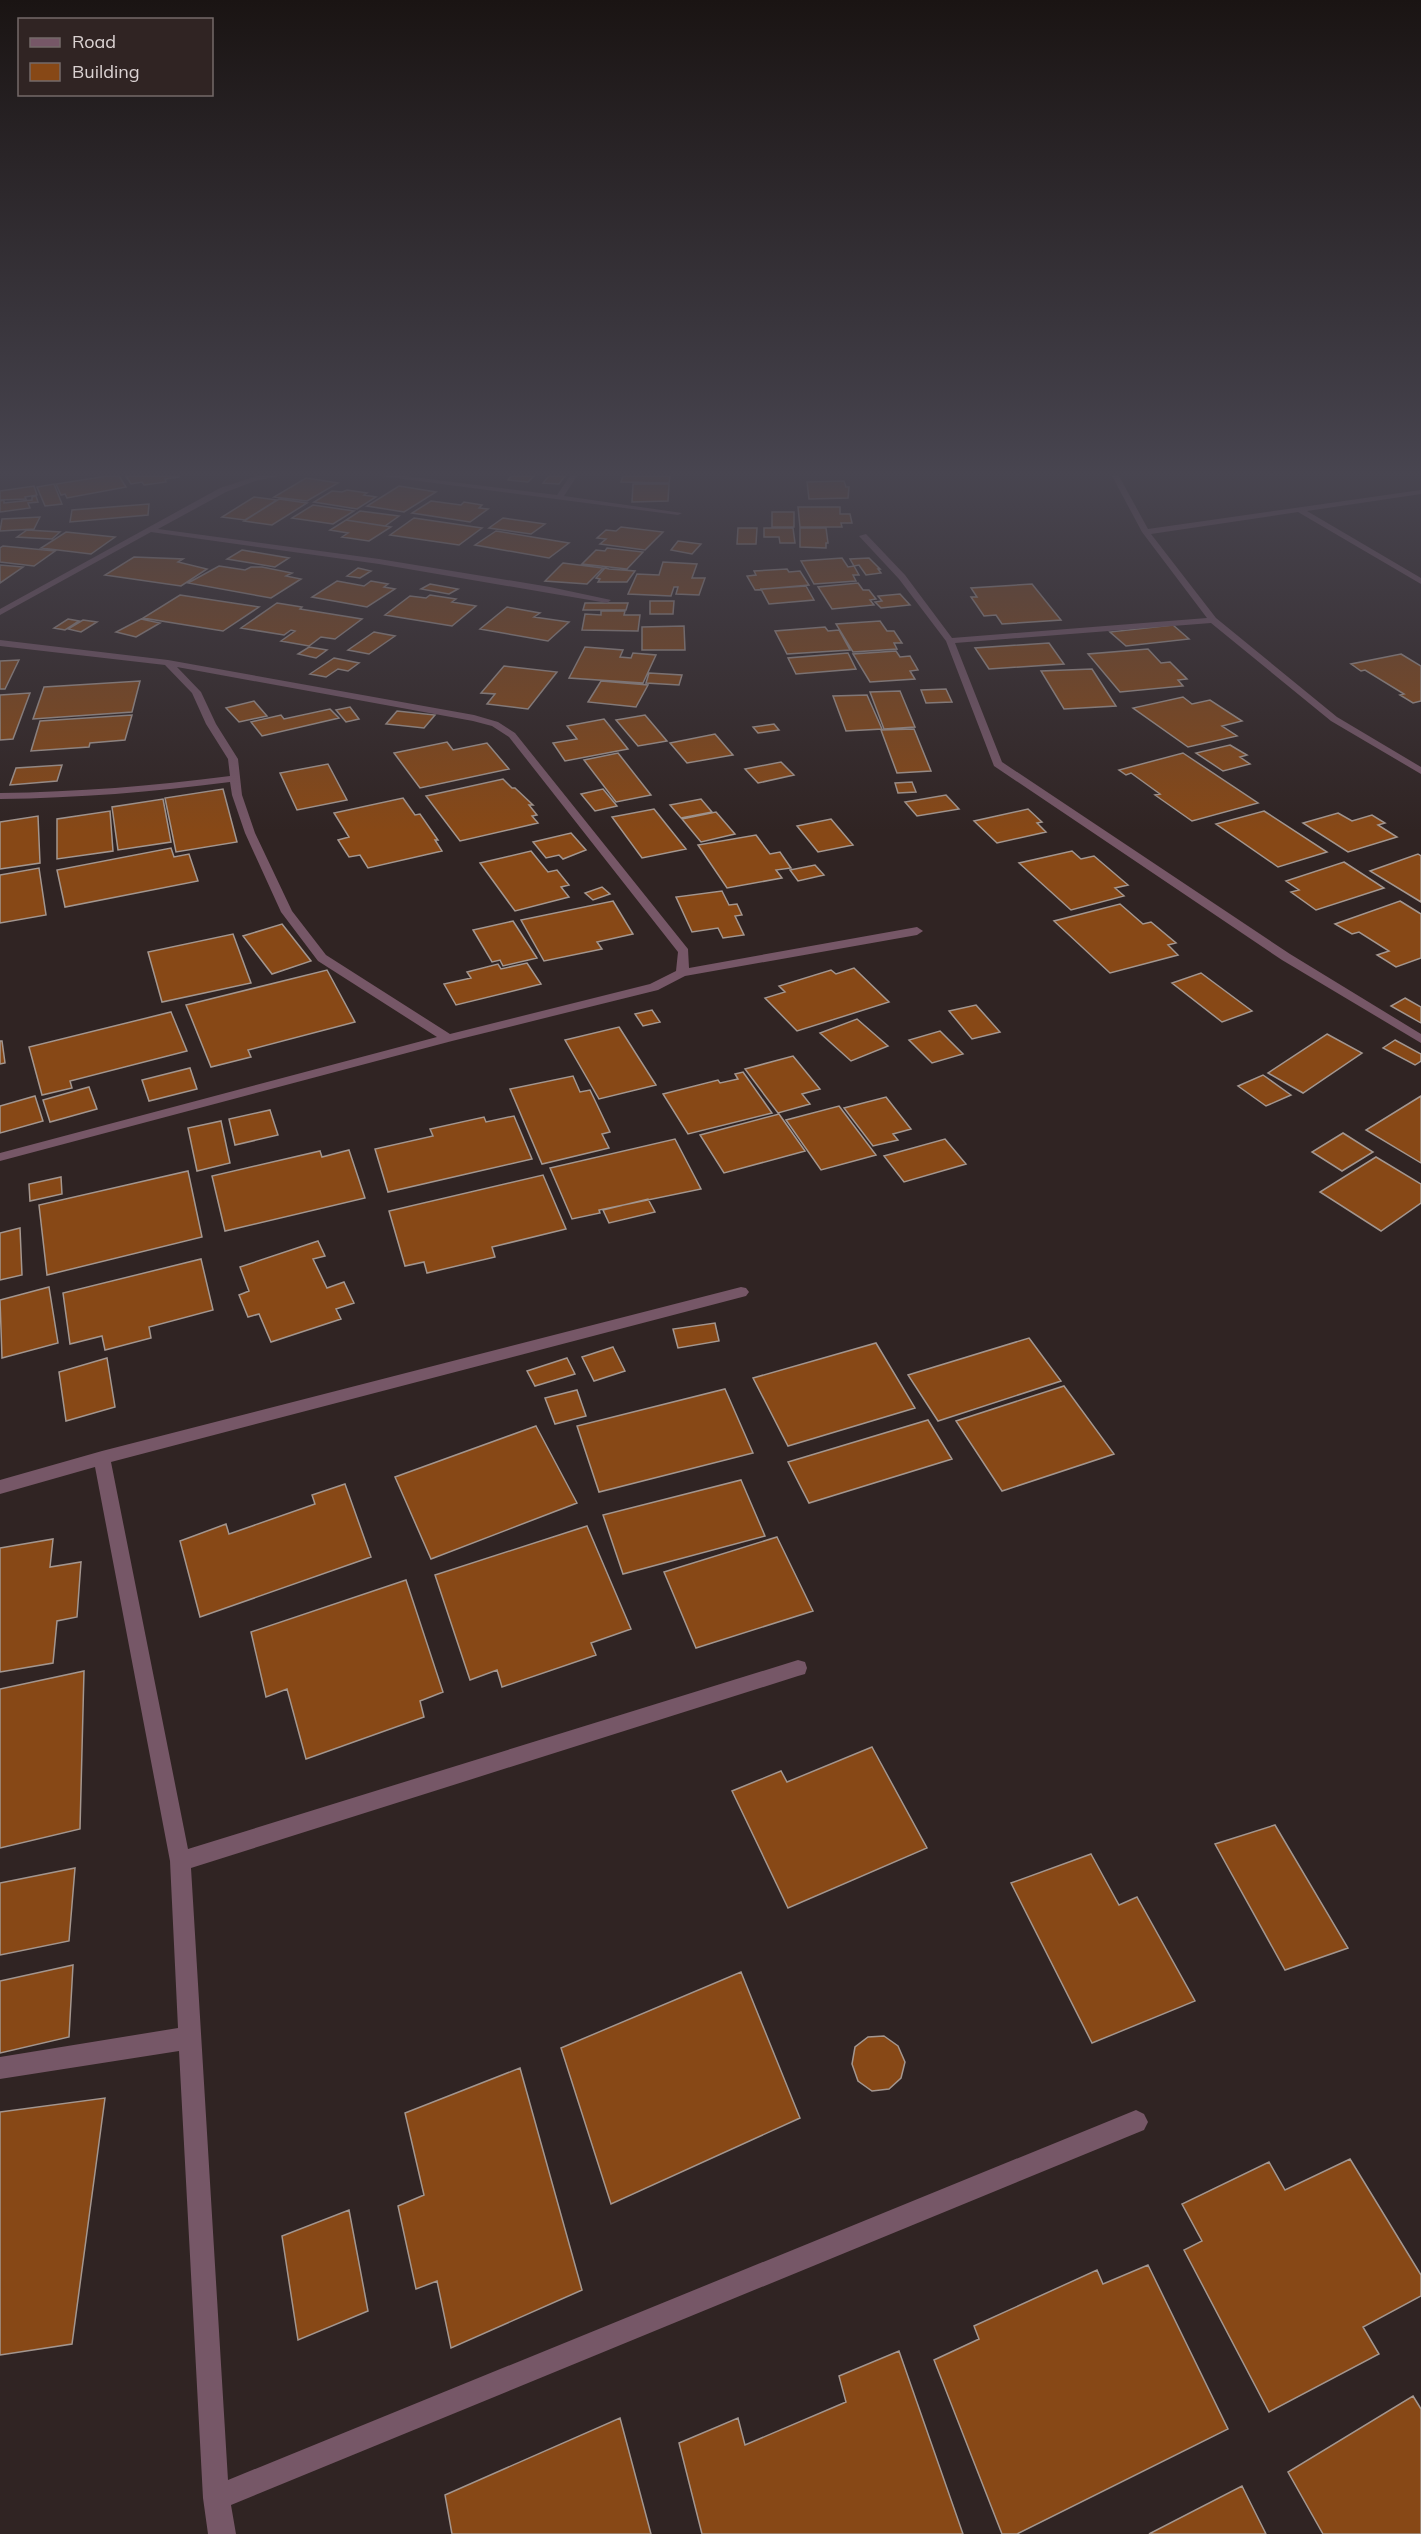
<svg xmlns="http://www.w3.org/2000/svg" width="1421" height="2534" font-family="Mulish,sans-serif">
<rect width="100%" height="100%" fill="#302423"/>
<!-- building -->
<path fill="#874816" stroke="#a3968f" stroke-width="1.5" d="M107 476H119L126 487 67 498 65 494 61 495 56 484Z
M126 476H179V477L165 479 166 482 144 485 142 482 131 484Z
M511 476H534L528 482 508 480Z
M549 476H565L559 484 543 483Z
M623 476H670L669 483 621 482Z
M306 478 338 483 307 501 274 497Z
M844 481 846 487H849L848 498 809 499 807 482Z
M54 484 62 504 45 506 37 487Z
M633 484H669L668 501 632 502Z
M34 486 37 495 25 497 26 499 0 500V491Z
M399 486 436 492 404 512 367 506Z
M347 490 367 493 364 495 376 497 357 509 314 502 332 491 342 492Z
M36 496 38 502 28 503 30 508 0 512V501L4 500V503L32 500V497Z
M254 497 277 500 245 520 222 517Z
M279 499 307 503 272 525 244 521Z
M431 501 461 505 464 502 482 505 479 508 488 509 470 522 412 513Z
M149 504 148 515 70 522 72 510Z
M313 505 354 511 333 524 292 518Z
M798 507H840V514H850L852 523H841L842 527H800Z
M360 511 399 516 385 526 346 520Z
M772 512H794V527H772Z
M40 517 34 529 0 531 2 519Z
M414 518 482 528 459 545 390 535Z
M503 518 545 524 531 534 489 528Z
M346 520 391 527 369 541 342 537 348 533 330 530Z
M621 527 663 532 645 550 600 544 606 539 597 538 606 530 616 531Z
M738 528H757L756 544H737Z
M764 528H793L795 543H780L779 537H764Z
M800 528H826L828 543H826V548L800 547Z
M27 530 60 532 52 539 17 537Z
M496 531 569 543 549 558 475 545Z
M66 532 115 537 91 554 41 548Z
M678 541 701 544 692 554 671 550Z
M3 546 55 551 34 566 0 562V548Z
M607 548 643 552 627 569 582 564 596 550 605 551Z
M242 550 289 558 275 567 227 559Z
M134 557 183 559 178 562 207 569 181 586 105 575Z
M842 558 848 567 854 566 859 575H853L856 581 814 584 801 561Z
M869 558 880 569H878L881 573 866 575 859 565 854 566 850 559Z
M663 562 697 564 692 578H705L699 595 676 594 678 587H674L671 596 628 594 637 574 659 575Z
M563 563 603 568 587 584 545 581Z
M0 565 23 567 0 583Z
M219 566 245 570 251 567H262L292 573 286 576 301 579 271 598 188 583Z
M358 568 371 571 360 578 347 576Z
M605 568 609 569 635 571 627 582H598L600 579 596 578Z
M787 569 789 572 800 571 809 585 755 590 747 576 756 575 754 571Z
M337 581 364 586 371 581 388 584 384 587 395 589 367 607 312 597Z
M858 583 863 590H869L876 599 870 600 874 605 832 609 818 587Z
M430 584 458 589 449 594 421 589Z
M1032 584 1061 620 1002 624 996 615 984 616 971 597H977L971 588Z
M806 586 814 600 769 604 761 589Z
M900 594 910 605 881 608 875 602 882 601 878 596Z
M180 595 259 607 223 631 143 618Z
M430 595 456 599 452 602 476 606 452 626 385 615 410 596 426 598Z
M650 601H674L673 614H650Z
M277 603 302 607 300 609 362 619 335 639 321 637 309 646 281 641 295 631 291 630 284 635 241 628Z
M585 603H628L626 610H583Z
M507 607 540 613 534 617 569 622 548 641 480 629Z
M601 611H625L624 615H640L638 631 582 630 585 614 601 615Z
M68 619 79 621 65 630 54 628Z
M141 619 160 623 136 637 116 632Z
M83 620 97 622 81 632 68 629Z
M880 621 887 631H894L902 643H894L897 649 853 652 836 624Z
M1173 625 1189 639 1126 646 1110 632Z
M684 626 685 650H642V627Z
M825 627 828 631 839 630 850 650 787 654 775 631Z
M374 632 395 636 369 654 348 650Z
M1049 643 1064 664 989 669 975 648Z
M309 647 327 650 316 658 298 654Z
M585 647 623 650 620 657 631 658 633 653 656 655 643 683 569 678Z
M1148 649 1161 663 1170 662 1187 679 1178 680 1183 686 1120 692 1088 654Z
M896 651 900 657 910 656 918 670 910 671 915 679 870 682 853 654Z
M848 653 856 669 796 674 788 658Z
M1401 654 1421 666V701L1413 703 1400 695 1404 694 1365 670 1361 671 1351 664Z
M334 658 359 663 348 671 338 669 326 677 310 674Z
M19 660 5 689H0V661Z
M504 666 557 672 528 709 487 704 495 694 481 693Z
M1092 669 1116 706 1064 709 1041 671Z
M649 673 682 675 679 685 646 683Z
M140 681 132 712 33 719 44 687Z
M601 681 648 685 636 707 588 702Z
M946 689 952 702 926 703 921 690Z
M900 691 915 727 884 729 870 692Z
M30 693 13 739 0 740V695Z
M867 695 882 729 846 731 833 696Z
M1183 697 1192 704 1210 700 1242 721 1222 726 1237 736 1188 747 1133 708Z
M254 701 267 716 239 722 226 708Z
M350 707 359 719 346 722 336 710Z
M330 709 339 718 262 736 251 722 281 715 284 719Z
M397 711 435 715 424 728 386 724Z
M132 715 125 740 90 743 89 747 31 751 40 721Z
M645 715 667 741 638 746 616 720Z
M604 719 628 749 565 761 553 743 577 739 567 726Z
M774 724 779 730 758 733 753 727Z
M914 729 931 771 897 773 881 730Z
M715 734 733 755 687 763 670 743Z
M447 742 453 750 487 743 509 769 420 788 394 753Z
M1230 745 1247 755 1240 757 1250 764 1223 771 1196 753Z
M618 753 651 795 616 802 584 760Z
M1183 753 1258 803 1192 821 1155 795 1160 794 1131 773 1126 775 1119 770Z
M781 762 794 775 758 783 745 769Z
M328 764 347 800 297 810 280 773Z
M62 765 57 781 10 785 16 768Z
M503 779 512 788H515L533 805H529L537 815 532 816 538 823 460 841 426 796Z
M912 782 916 792 898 793 895 783Z
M223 789 237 842 176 852 165 798Z
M603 789 617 806 595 811 581 794Z
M946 795 959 809 917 816 905 802Z
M403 798 415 815 420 814 438 840H435L442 851 368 868 360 855 349 857 338 840 349 837 334 813Z
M163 799 171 842 118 850 112 807Z
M701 799 712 812 681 818 670 805Z
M654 809 686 849 642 858 612 817Z
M1028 809 1042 822 1037 823 1046 832 997 843 974 821Z
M110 811 113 851 57 859V819Z
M1264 811 1327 852 1278 867 1216 824Z
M716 812 735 834 701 842 682 819Z
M1338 813 1352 821 1372 815 1385 823 1378 825 1397 837 1348 852 1303 823Z
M38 816 40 863 0 869V822Z
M831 819 853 845 818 852 797 826Z
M571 833 586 850 563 859 559 855 546 858 533 842Z
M756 835 770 854 780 852 791 868 776 870 782 878 727 888 698 845Z
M171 848 174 857 189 854 198 881 65 907 57 870Z
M531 851 548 872 557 870 569 885 561 887 569 897 515 911 480 863Z
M1072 851 1081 859 1094 856 1128 885 1115 888 1124 896 1071 910 1019 863Z
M1418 854 1421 856V902L1370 871Z
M1344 862 1384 888 1316 910 1291 892 1299 890 1286 881Z
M815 865 824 875 798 881 790 870Z
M39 868 46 915 0 923V875Z
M602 887 610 894 593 900 585 893Z
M722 891 729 905 737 904 742 915 735 916 744 935 723 938 718 928 692 932 676 897Z
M613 901 633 934 597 942 602 949 544 961 521 920Z
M1400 901 1421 914V958L1396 967 1377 955 1389 951 1359 932 1352 934 1335 924Z
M1120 904 1143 924 1151 922 1176 943 1168 945 1178 955 1110 973 1054 921Z
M513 921 537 958 503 966 500 960 492 962 473 930Z
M282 924 311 961 272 974 243 936Z
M233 934 251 983 162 1002 148 952Z
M527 963 541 984 456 1005 444 984 471 978 467 972 498 964 501 969Z
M854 968 889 1002 797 1031 765 998 785 992 779 986 831 970 836 974Z
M327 970 355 1022 248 1050 251 1057 211 1067 186 1005Z
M1201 973 1252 1011 1222 1022 1172 983Z
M1405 998 1421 1007V1023L1391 1006Z
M976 1005 1000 1032 972 1039 949 1011Z
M652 1010 660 1022 643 1026 635 1014Z
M171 1012 187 1051 70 1081 72 1088 42 1095 29 1047Z
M857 1019 888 1046 851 1061 820 1033Z
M619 1027 656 1085 599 1099 565 1040Z
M940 1031 963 1054 932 1063 909 1040Z
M1327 1034 1362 1053 1303 1093 1268 1073Z
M1395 1040 1421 1054V1061L1415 1065 1383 1048Z
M0 1041H2L5 1063 0 1064Z
M793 1056 820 1089 802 1094 810 1104 778 1113 745 1069Z
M190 1068 197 1089 149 1101 142 1080Z
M743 1072 772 1113 688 1134 663 1094 718 1080 720 1083 738 1079 735 1074Z
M1263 1075 1291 1095 1266 1106 1238 1086Z
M573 1076 580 1092 590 1090 610 1132 602 1134 609 1148 542 1164 510 1089Z
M89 1087 97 1109 50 1122 43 1100Z
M35 1096 43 1121 0 1133V1106Z
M1421 1096V1163L1366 1130Z
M886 1097 911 1129 893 1134 898 1140 873 1146 844 1108Z
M839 1106 876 1155 821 1170 786 1120Z
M270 1110 278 1135 235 1145 229 1119Z
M779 1114 805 1151 724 1173 700 1135Z
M514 1116 532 1159 388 1192 375 1149 433 1136 430 1129 484 1117 486 1122Z
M221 1121 230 1163 197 1171 188 1128Z
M1343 1133 1373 1152 1342 1171 1312 1152Z
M675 1139 701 1189 599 1210 600 1213 572 1219 550 1168Z
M945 1139 966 1164 904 1182 884 1156Z
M349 1150 365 1198 225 1231 212 1176 320 1151 322 1157Z
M1376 1157 1421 1184V1203L1381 1231 1320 1192Z
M188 1171 202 1237 47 1275 39 1205Z
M543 1175 566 1229 492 1247 495 1257 427 1273 424 1262 405 1266 389 1211Z
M61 1177 62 1194 30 1201 29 1184Z
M648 1199 655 1212 609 1223 603 1210Z
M20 1228 22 1275 0 1280V1233Z
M318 1241 325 1256 313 1259 327 1288 344 1282 354 1303 336 1309 341 1319 271 1342 259 1314 248 1317 239 1295 249 1291 240 1267Z
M201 1259 213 1310 149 1327 151 1338 105 1350 102 1336 70 1344 63 1293Z
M49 1287 58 1343 2 1358 0 1300Z
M715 1323 719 1341 678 1348 673 1329Z
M1029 1338 1061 1381 938 1421 908 1375Z
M876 1343 915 1408 788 1446 753 1378Z
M613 1347 625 1371 594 1381 582 1357Z
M107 1358 115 1407 66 1421 59 1372Z
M567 1358 575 1374 535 1386 527 1371Z
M1064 1386 1114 1454 1002 1491 956 1421Z
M725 1389 753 1453 599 1492 577 1426Z
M577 1390 586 1416 555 1424 545 1398Z
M928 1420 952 1459 809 1503 788 1462Z
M536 1426 577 1503 431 1559 395 1477Z
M741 1480 765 1536 623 1574 603 1515Z
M345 1484 371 1557 200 1617 180 1541 226 1524 229 1534 315 1504 312 1495Z
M587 1526 631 1629 591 1643 596 1655 502 1687 497 1670 470 1680 435 1575Z
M777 1537 813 1611 696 1648 664 1572Z
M53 1539 50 1567 81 1562 77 1617 57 1621 53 1663 0 1672V1548Z
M406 1580 443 1692 420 1701 424 1717 306 1759 287 1689 266 1697 251 1632Z
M84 1671 80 1829 0 1848V1689Z
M872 1747 927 1848 788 1908 732 1791 781 1771 787 1782Z
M1275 1825 1348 1948 1285 1970 1215 1844Z
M1091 1854 1119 1905 1137 1897 1195 2001 1092 2043 1011 1883Z
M75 1868 69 1941 0 1955V1883Z
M73 1965 69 2037 0 2053V1981Z
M741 1972 800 2118 611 2204 561 2048Z
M884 2036 898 2046 905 2062 901 2078 889 2089 872 2091 858 2081 852 2064 855 2047 868 2037Z
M520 2068 582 2290 451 2348 437 2281 416 2289 398 2206 424 2195 405 2113Z
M105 2098 72 2344 0 2355V2112Z
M1350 2159 1421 2275V2296L1363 2327 1379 2354 1269 2412 1184 2250 1202 2241 1182 2204 1269 2162 1285 2190Z
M349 2210 368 2311 298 2340 282 2236Z
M1148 2265 1228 2429 1017 2534H1002L934 2360 979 2339 974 2326 1097 2270 1103 2284Z
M899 2351 963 2534H702L679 2443 738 2418 745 2445 846 2402 839 2376Z
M1413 2396 1421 2409V2534H1323L1288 2472Z
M620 2418 651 2534H452L445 2495Z
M1242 2486 1266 2534H1149Z"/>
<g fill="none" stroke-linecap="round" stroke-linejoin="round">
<!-- minor -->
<path fill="#765767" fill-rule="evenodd" d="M257 476H279L255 481 226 492 158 529 379 559 550 587 611 600 607 603 379 564 151 532 0 615V609L220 488Z
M381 476H405L557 495 570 476H577L564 496 682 513 678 515Z
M1112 476H1119L1148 529 1421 490V494L1307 511 1421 578V584L1298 512 1151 534 1216 618 1337 717 1421 767V774L1331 721 1211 623 955 643 1002 762 1290 954 1421 1034V1043L1282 960 994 766 946 641 899 579 859 536 866 534 905 575 952 638 1207 618 1142 532Z
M0 640 168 660 474 715 498 722 515 733 688 949 689 968 917 927 923 931 917 935 685 976 658 990 452 1041 0 1161V1153L437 1037 318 961 281 912 245 833 232 795 230 782C153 792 78 798 0 799V793C77 792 153 786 230 776L228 759 206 724 192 693 165 665 0 646ZM177 667 473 721 492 726 509 737 678 952 676 971 650 984 450 1034 326 955 292 911 255 833 242 795 238 759 216 724 201 692Z
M741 1287 746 1288 749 1292 746 1296 111 1462 188 1849 798 1660 805 1662 807 1668 805 1674 798 1676 191 1868 228 2480 1136 2110 1144 2114 1148 2122 1144 2130 231 2505 236 2534H208L203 2498 179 2051 0 2079V2057L178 2028 170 1861 95 1467 0 1494V1480L102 1451Z"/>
</g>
<!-- sky -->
<linearGradient id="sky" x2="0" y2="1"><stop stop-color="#1a1413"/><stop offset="0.57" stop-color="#484550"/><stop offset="1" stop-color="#484550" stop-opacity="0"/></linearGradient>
<rect width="1421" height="831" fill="url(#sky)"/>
<!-- legend -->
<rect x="18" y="18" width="195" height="78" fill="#302423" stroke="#746a69" stroke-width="1.5"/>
<rect x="30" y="38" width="30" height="9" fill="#765767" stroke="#746a69" stroke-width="1.5"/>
<text x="72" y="48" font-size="18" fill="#dad2d2">Road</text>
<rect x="30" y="63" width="30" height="18" fill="#874816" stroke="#746a69" stroke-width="1.5"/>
<text x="72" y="78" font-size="18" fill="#dad2d2">Building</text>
</svg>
